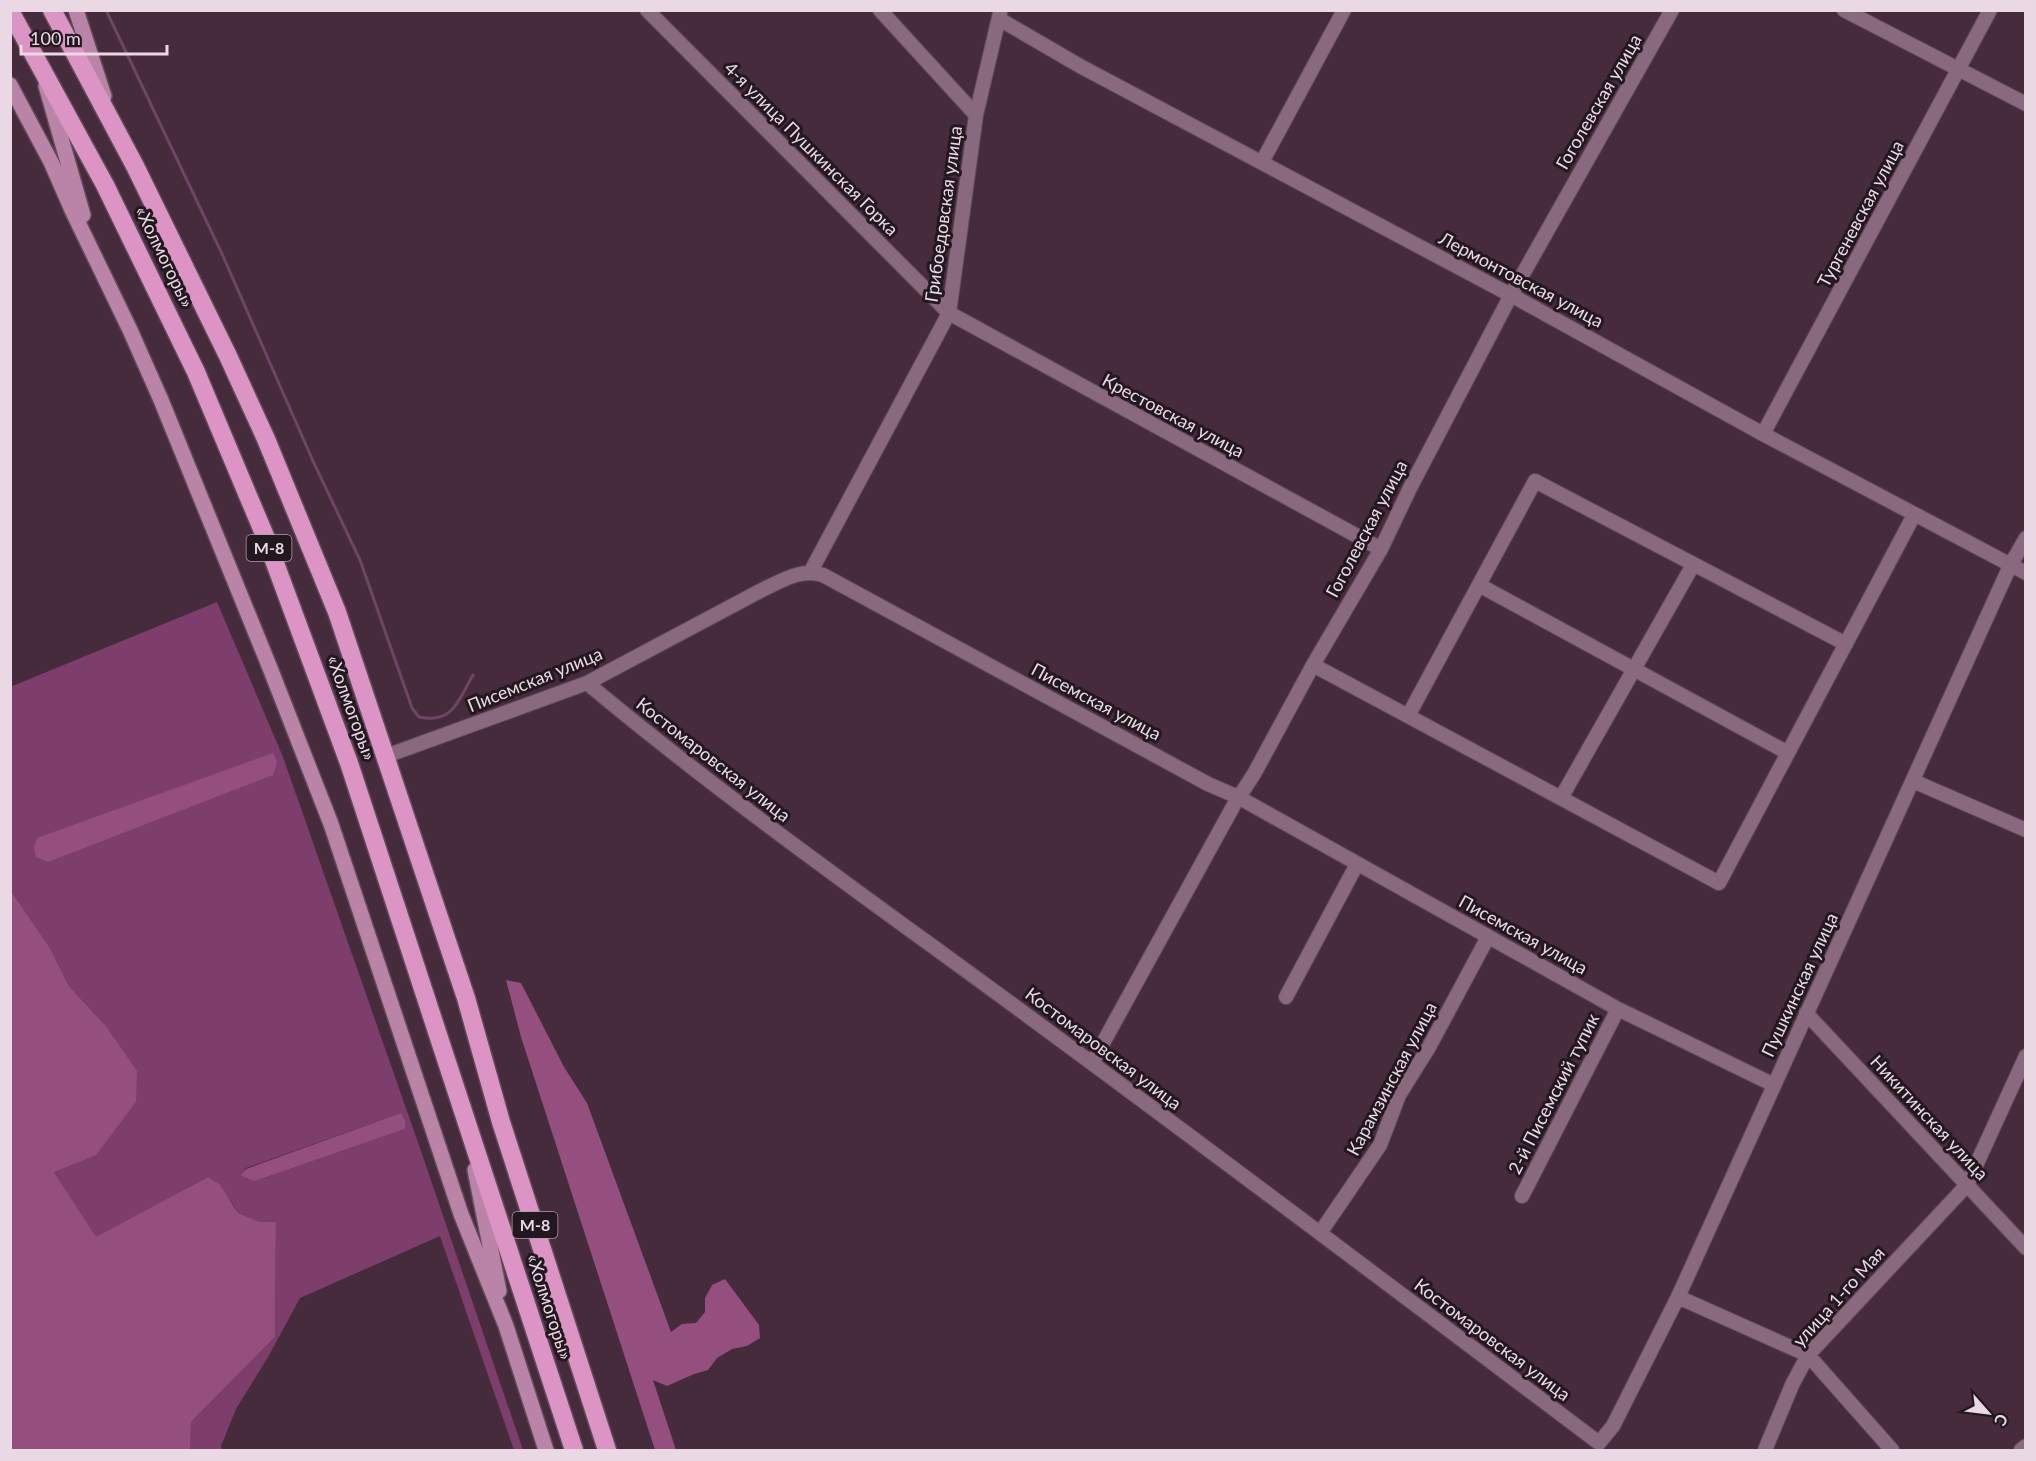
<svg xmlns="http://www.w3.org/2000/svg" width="2036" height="1461" font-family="Lato,sans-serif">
<rect width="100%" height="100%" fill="#462b3d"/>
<!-- green -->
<path fill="#7e3e6b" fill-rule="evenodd" d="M217 602 283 757 422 1154 523 1450H514L440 1236 300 1298 268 1357 236 1409 221 1446 222 1450H190L191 1422 275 1337 276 1222H260L238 1213 233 1204 208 1177 96 1238 54 1172 118 1125 136 1102 105 1025 69 986 50 948 11 891 10 687ZM401 1113 405 1120V1129L258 1180 240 1175 246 1168Z"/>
<!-- forest -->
<path fill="#954f7f" d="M273 753 277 762 273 775 48 862 36 857 34 848 37 838Z
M11 891 50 948 69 986 105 1025 137 1071 136 1102 96 1155 54 1172 96 1237 208 1177 220 1185 238 1213 260 1222H276L275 1337 191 1422 190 1450H11Z
M506 980 521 983 564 1067 587 1103 671 1332 682 1324 696 1323 705 1312V1298L712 1285 725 1279 759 1325 760 1338 747 1346 732 1349 717 1358 708 1370 694 1374 667 1386 653 1380 676 1450H655L521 1037Z
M401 1113 405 1120V1129L258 1180 254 1181 240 1175 246 1169Z"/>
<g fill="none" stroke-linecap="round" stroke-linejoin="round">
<!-- stream -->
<path stroke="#6d4663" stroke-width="3" d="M106 10 223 256 313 461 360 560 412 708 419 717C454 724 458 700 473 675"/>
<!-- minor casing -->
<g stroke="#604a5a" stroke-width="16">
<path id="minor" d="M647 10 949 313 1381 549
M880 10 976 115
M1844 10 2026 104
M999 19 1080 66 1520 300 1763 434 2026 573
M1262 162 1344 10
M1763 434 1990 10
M811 571 949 313 976 115 1000 13
M1479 585 1788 753
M1313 665 1719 883 1914 515
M587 683C728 801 880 907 1028 1016 1220 1157 1409 1300 1599 1443L1613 1426 1678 1297 2010 566 2026 538
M1408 716 1535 481 1846 644
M386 756 587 683 762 590C781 581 801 568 823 575L1208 784 1238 797 1618 1009 1774 1085
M1913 781 2026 830
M1561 798 1693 565
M1286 997 1357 864
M1806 1013 2026 1248
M1092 1063 1235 803 1254 774 1313 665 1381 549 1410 488 1511 295 1672 10
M1522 1196 1618 1009
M1320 1233 1380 1145 1399 1095 1429 1047 1488 937
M1678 1297 1808 1355 1892 1450
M1765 1450 1792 1385 1808 1355 1967 1185 2026 1056
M2021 1450 2026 1446"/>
</g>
<!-- major casing -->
<g stroke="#604a5a" stroke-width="18">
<path id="major" d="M76 10 104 96
M10 85 51 162 72 210 130 330 161 400 270 668 331 824 461 1214 506 1326 546 1450
M46 86 83 215
M475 1170 499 1291"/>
</g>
<!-- highway casing -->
<g stroke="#604a5a" stroke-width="21">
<path id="highway" d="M52 10 135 166 228 356 266 439 337 612 466 998 501 1122 607 1450
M10 11 105 185 196 372 265 536 349 763 574 1450"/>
</g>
<!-- minor -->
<use href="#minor" stroke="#88697d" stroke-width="14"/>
<!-- major -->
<use href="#major" stroke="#ba83a8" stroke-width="15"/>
<!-- highway -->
<use href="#highway" stroke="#dc94c4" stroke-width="18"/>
</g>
<g text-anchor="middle" stroke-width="6" stroke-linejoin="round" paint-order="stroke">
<!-- shield labels -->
<g fill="#241820" stroke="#af9fa9" stroke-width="1.5">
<rect x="246.5" y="535" width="45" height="26" rx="4.5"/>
<rect x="512.5" y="1212" width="45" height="26" rx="4.5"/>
</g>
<g font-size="16" font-weight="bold" fill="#ead9e4">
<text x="269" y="554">М-8</text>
<text x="535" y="1231">М-8</text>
</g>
<!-- street labels -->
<g font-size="18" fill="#ead9e4" stroke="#241820">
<text transform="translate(1599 102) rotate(-60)" y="6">Гоголевская улица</text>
<text transform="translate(811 149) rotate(45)" y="6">4-я улица Пушкинская Горка</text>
<text transform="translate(944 214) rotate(-82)" y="6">Грибоедовская улица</text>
<text transform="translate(1861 214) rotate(-62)" y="6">Тургеневская улица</text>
<text transform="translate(164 257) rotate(64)" y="6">«Холмогоры»</text>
<text transform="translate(1521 280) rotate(28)" y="6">Лермонтовская улица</text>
<text transform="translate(1173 416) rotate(28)" y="6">Крестовская улица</text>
<text transform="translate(1367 529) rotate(-62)" y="6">Гоголевская улица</text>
<text transform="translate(535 680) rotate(-22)" y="6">Писемская улица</text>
<text transform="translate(1096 702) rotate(28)" y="6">Писемская улица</text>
<text transform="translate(351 708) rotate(70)" y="6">«Холмогоры»</text>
<text transform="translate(713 760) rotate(38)" y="6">Костомаровская улица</text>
<text transform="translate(1523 935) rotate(29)" y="6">Писемская улица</text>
<text transform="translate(1800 985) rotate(-65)" y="6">Пушкинская улица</text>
<text transform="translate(1103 1049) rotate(37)" y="6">Костомаровская улица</text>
<text transform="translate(1392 1079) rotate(-62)" y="6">Карамзинская улица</text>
<text transform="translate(1554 1094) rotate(-63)" y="6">2-й Писемский тупик</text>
<text transform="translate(1929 1118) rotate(47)" y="6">Никитинская улица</text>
<text transform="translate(1839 1297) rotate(-48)" y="6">улица 1-го Мая</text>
<text transform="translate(549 1307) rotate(72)" y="6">«Холмогоры»</text>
<text transform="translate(1492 1340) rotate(37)" y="6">Костомаровская улица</text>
</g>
</g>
<!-- border -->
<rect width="2036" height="1461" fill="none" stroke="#ead9e4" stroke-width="24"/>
<!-- north arrow -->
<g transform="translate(1988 1413) rotate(118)" stroke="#241820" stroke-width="4.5" paint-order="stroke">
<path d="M0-4.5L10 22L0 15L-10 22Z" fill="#ead9e4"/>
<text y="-9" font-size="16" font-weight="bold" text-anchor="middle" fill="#ead9e4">С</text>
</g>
<!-- scale -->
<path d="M21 45v9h146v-9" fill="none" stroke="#ead9e4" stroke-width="3"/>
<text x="30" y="45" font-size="18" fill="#ead9e4" stroke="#241820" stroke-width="4.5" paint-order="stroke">100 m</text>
</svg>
